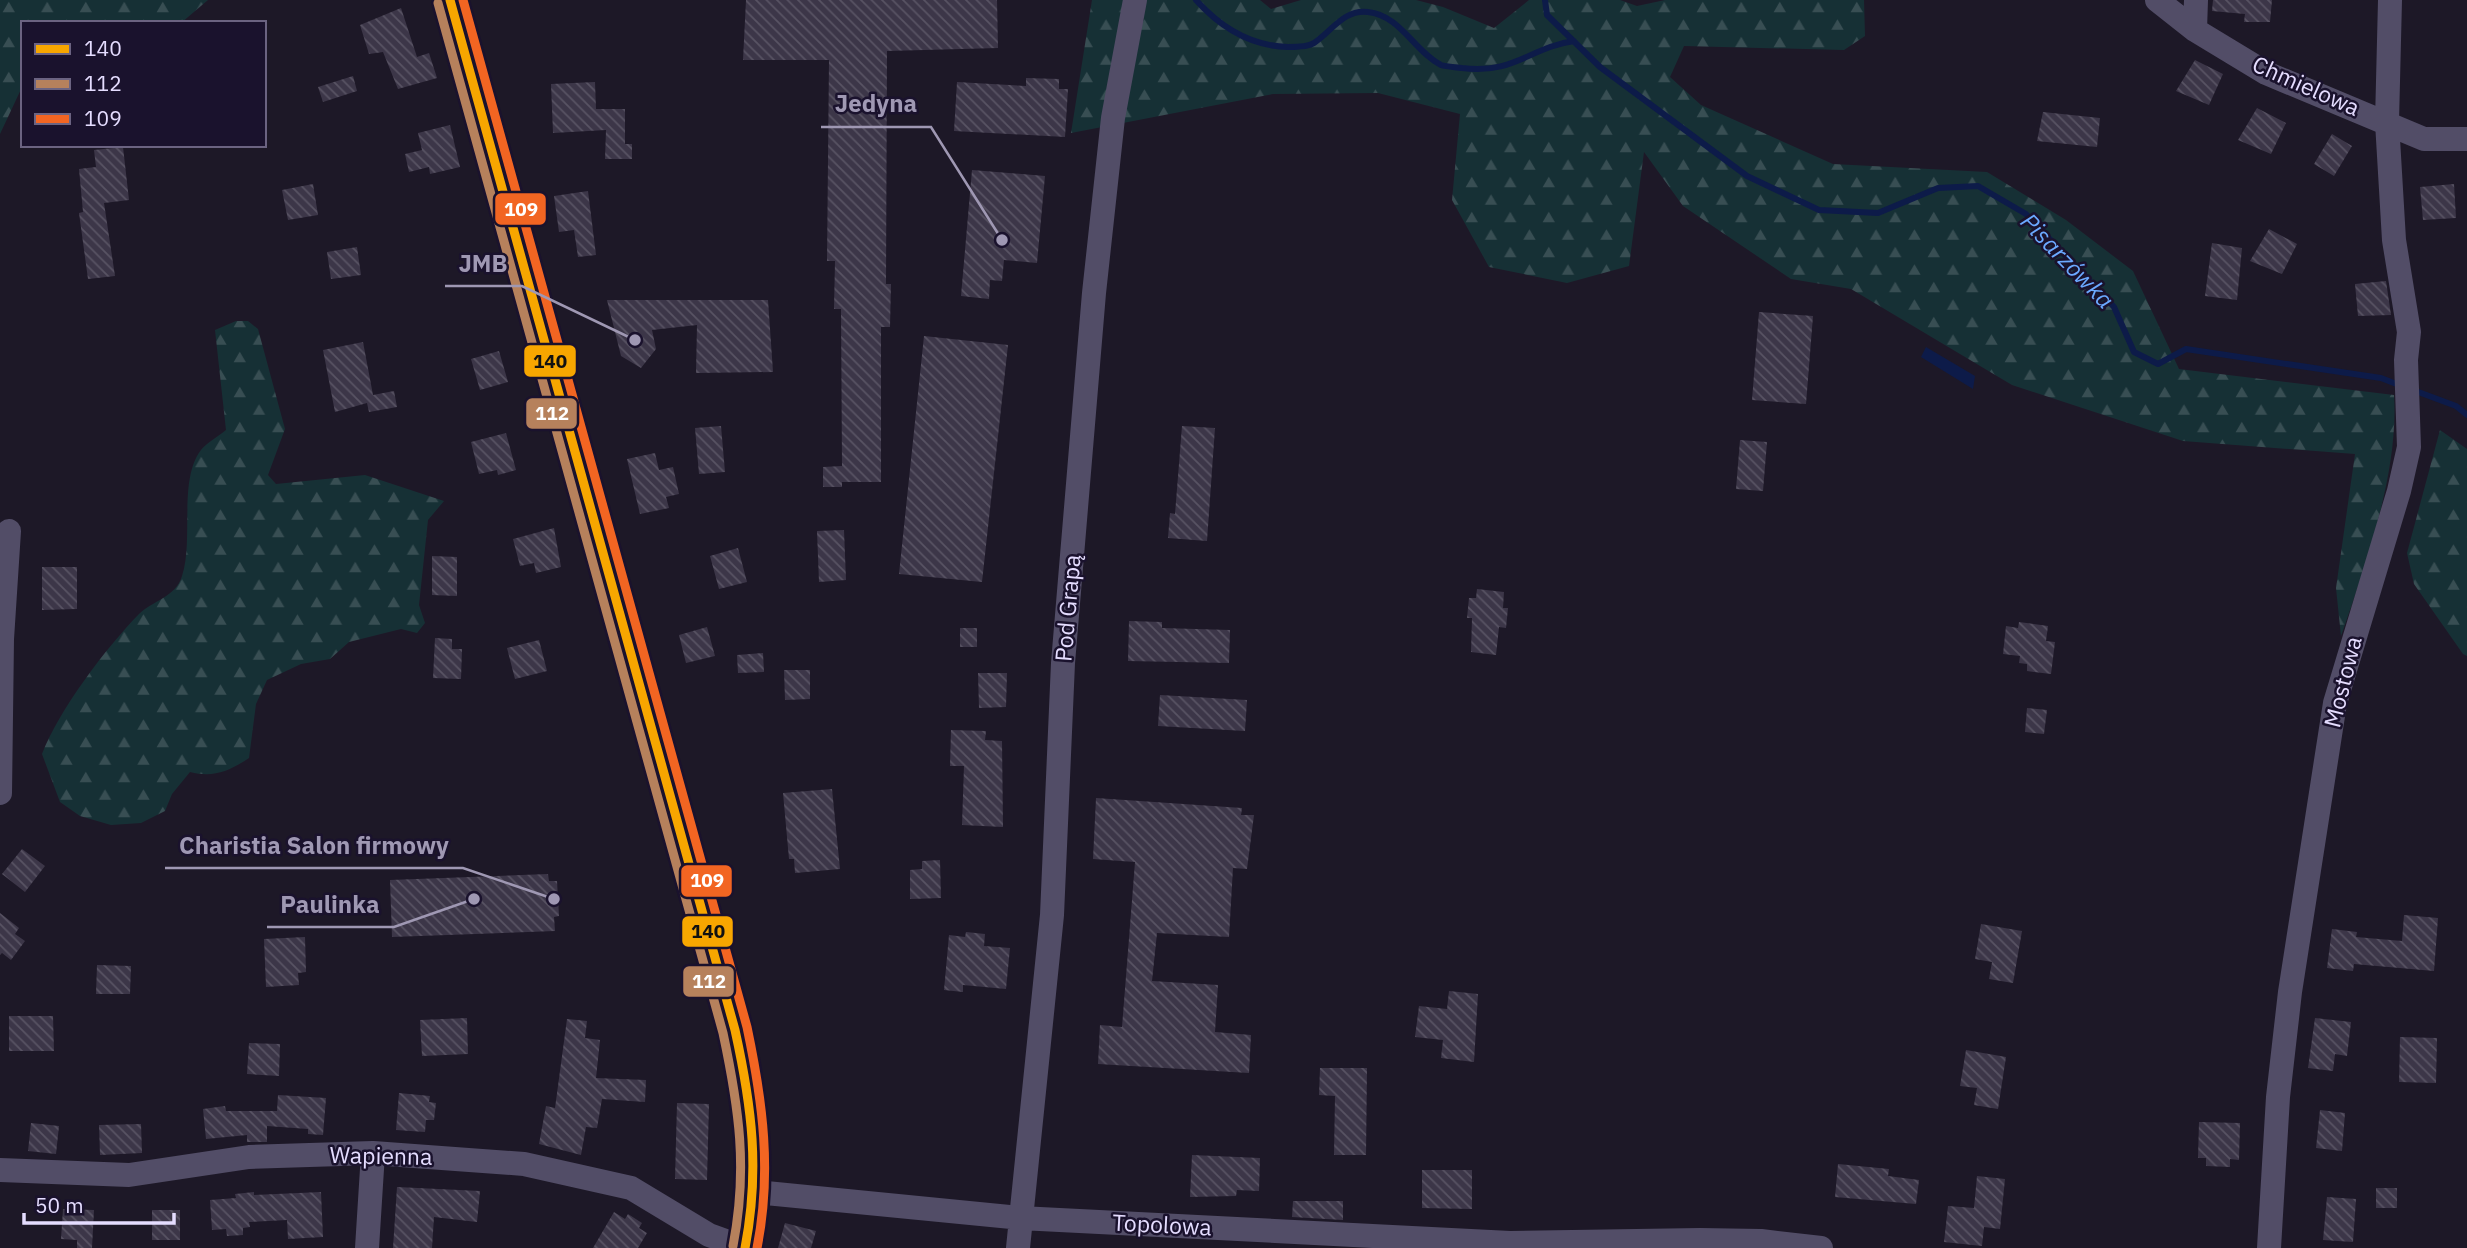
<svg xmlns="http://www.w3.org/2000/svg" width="2467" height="1248" font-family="'IBM Plex Sans',sans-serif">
<defs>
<pattern id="forest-firs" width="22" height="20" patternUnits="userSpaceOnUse" patternTransform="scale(1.75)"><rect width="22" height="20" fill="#163035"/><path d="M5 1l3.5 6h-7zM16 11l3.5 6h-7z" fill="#384e53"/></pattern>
<pattern id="building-back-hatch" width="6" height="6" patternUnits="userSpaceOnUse" patternTransform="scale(1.75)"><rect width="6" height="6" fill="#3c3648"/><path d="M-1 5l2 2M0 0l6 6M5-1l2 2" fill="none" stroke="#585363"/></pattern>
</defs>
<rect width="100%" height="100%" fill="#1d1827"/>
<!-- forest -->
<path fill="url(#forest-firs)" d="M0 0H208L181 23H23V85L0 134Z
M1092 0H1260L1271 9 1301 0H1416L1443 7 1494 28 1529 0H1620L1637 6 1665 0H1864L1865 36 1844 50 1684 46 1670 77 1701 105 1833 164 1987 172 2066 220 2133 271 2179 369 2394 395C2399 472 2366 564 2341 636L2336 588 2355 454 2183 441 2012 385 1851 289 1791 279 1683 206 1644 152 1629 266 1567 283 1489 267 1452 200 1460 114 1378 93 1273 94 1071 133Z
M236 321H248L258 329 285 429 268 475 276 484 365 475 444 501 428 520 419 605 425 623 417 633 401 629 349 642 330 659 301 664 267 680 256 704 249 758C229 771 214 778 190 772L172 794 165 811 141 823 111 825 80 816 60 802 42 754C59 710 105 649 139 614 152 601 176 597 182 576 194 541 178 480 201 450 206 443 218 437 226 430L215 330Z
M2440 430 2467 449V656L2463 654 2414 584 2407 553Z"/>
<!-- water -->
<path fill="#0d1b49" d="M1926 347 1975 376 1973 389 1921 357Z"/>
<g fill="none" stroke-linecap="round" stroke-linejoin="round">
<!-- stream -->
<path stroke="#0d1b49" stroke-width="6" d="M1196 0C1221 28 1250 46 1288 47 1295 47 1308 47 1314 43 1332 31 1344 9 1368 12 1400 15 1415 52 1441 65 1447 67 1456 67 1462 68 1513 75 1531 47 1574 41
M1545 0 1547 15 1600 67 1747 176 1819 210 1878 213 1938 188 1978 186 2026 214 2114 307 2134 352 2158 364 2186 349 2381 378 2399 385
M2413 390 2456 406 2467 415"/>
</g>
<!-- building -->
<path fill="url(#building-back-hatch)" d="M746 0H997L998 48 887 51 886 284H891L890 327H881V482H842V487H823V467L842 466 841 309H834L835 261H827L829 60H743Z
M2213 0H2272L2270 22H2244L2245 14 2212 11Z
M401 8 417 57 429 53 437 78 398 89 383 52 369 54 360 25Z
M2195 60 2223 74 2209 105 2176 91Z
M353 76 357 91 323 102 318 87Z
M1026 78 1059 79V89H1068L1065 137 954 131 957 82 1026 86Z
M595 82 596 109H625V144H632V159H605L606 130 553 133 551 84Z
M2257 108 2286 123 2271 154 2238 140Z
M2043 112 2100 118 2097 147 2037 141Z
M450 125 460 167 430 174 429 167 409 172 405 154 422 150 418 133Z
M2332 134 2352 146 2334 176 2314 164Z
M123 147 129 200 104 203 115 276 88 279 79 213 83 212 79 169 96 167 94 150Z
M972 170 1045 176 1037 263 1004 260 1002 281 990 280 989 299 961 296Z
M313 184 318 215 288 220 282 190Z
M2454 184 2456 218 2423 220 2420 187Z
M588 191 596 255 578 257 574 230 559 232 554 196Z
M2269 229 2297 244 2282 274 2250 261Z
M2212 243 2242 248 2237 300 2205 296Z
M357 247 361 275 331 279 327 252Z
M2386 281 2391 315 2358 316 2355 284Z
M607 300H768L773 372 696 373 697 325 652 330 656 349 641 368 621 356Z
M1759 312 1813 316 1806 404 1752 400Z
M924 336 1008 345 982 582 899 574Z
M363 342 373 395 394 391 397 407 369 412 367 403 335 412 323 350Z
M499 351 508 382 480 390 471 359Z
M721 426 725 472 699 474 695 428Z
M1182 426 1215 428 1207 541 1168 538 1170 513 1175 514Z
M506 433 516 470 498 475 497 470 479 474 471 442Z
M1740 440 1767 442 1763 491 1736 489Z
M655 453 659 470 673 467 679 494 666 497 669 508 640 514 627 459Z
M554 528 561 567 536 573 534 563 520 566 513 539Z
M844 530 846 580 819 582 817 531Z
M738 548 747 582 719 589 710 556Z
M432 556 457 557V596L432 595Z
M42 567H77V609L42 610Z
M1477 589 1504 592 1503 608H1508L1506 628 1499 627 1496 655 1471 652 1472 618H1467L1469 598H1476Z
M1129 621 1162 622V628L1230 630 1229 663 1128 661Z
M2019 622 2048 626 2046 641 2055 642 2051 674 2027 671V664L2019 663 2020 656 2003 654 2006 626 2018 628Z
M707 627 715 656 686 663 679 635Z
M960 628H977V647H960Z
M435 638 452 639V649H462L461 679 433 678Z
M539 640 547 671 515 679 507 648Z
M763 653 764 672 738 673 737 655Z
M784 670H810V699L785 700Z
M978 673H1007L1006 707 979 708Z
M1160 695 1247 700 1245 731 1158 726Z
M2027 708 2047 710 2044 734 2025 732Z
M951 730 986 731 985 740 1002 741 1003 827 962 825 964 766H950Z
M832 789 840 869 795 873 794 859H789L783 793Z
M1096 798 1242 808 1241 815H1254L1247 869 1233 868 1229 937 1157 933 1152 981 1218 985 1215 1032 1251 1035 1249 1073 1098 1064 1100 1025 1122 1027 1135 862 1093 859Z
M22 849 45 866 25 892 2 874Z
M940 860 941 898 910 899V870L922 869V861Z
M548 874 549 881H557L559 916 554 917 555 931 392 937 390 880Z
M0 913 19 928 15 934 25 941 11 960 2 953 0 955Z
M2404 915 2438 918 2434 971 2354 964 2353 971 2327 968 2332 929 2357 932 2356 937 2402 941Z
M1981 924 2022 931 2013 983 1989 979 1992 962 1975 959Z
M966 932 985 934 984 946 1010 948 1006 989 963 985V992L944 990 949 935 965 937Z
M305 937 306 972 298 973 299 985 266 987 264 939Z
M97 965 131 966 130 994H96Z
M1449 991 1478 994 1474 1062 1441 1058 1443 1040 1415 1037 1419 1006 1447 1009Z
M9 1016H53L54 1051H9Z
M467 1018 468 1054 422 1056 420 1020Z
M2315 1018 2351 1022 2347 1056 2335 1054 2333 1071 2308 1068Z
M567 1019 587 1021 585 1038 600 1040 596 1078 646 1080 645 1102 602 1099 597 1128 586 1127 581 1155 539 1144 546 1106 555 1108Z
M2400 1037 2437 1038 2436 1083 2399 1082Z
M249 1043 280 1044 279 1076 247 1074Z
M1966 1050 2006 1057 1998 1109 1974 1105 1977 1088 1960 1086Z
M1320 1068H1367L1366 1155H1334L1335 1096 1319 1095Z
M399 1093 430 1096 429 1102 436 1103 434 1120H426L425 1132 396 1130Z
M278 1095 326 1098 323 1135 308 1134V1129L267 1126V1142H247V1135L206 1139 203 1109 225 1106 226 1111H277Z
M677 1103 709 1104 707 1180 675 1179Z
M2320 1110 2345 1113 2342 1151 2316 1148Z
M2199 1122 2240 1123 2239 1160 2230 1159V1167L2206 1166V1158H2198Z
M31 1123 59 1126 56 1154 28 1151Z
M141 1124 142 1153 100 1155 99 1125Z
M1192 1155 1260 1158 1259 1191 1237 1190 1236 1196 1190 1197Z
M1838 1164 1889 1169 1888 1176 1919 1180 1916 1204 1835 1197Z
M1422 1170H1472V1209L1422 1208Z
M1977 1176 2005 1179 2000 1229 1984 1227 1982 1246 1944 1242 1948 1206 1974 1208Z
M397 1187 480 1191 477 1222 434 1217 432 1248H393Z
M2376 1188H2397V1208H2376Z
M254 1192V1195L321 1192 323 1237 288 1239 287 1220 249 1222 250 1227 243 1228V1235L227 1236 226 1229 212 1230 210 1200 236 1198 235 1194Z
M2327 1197 2356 1199 2353 1242 2323 1240Z
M1293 1201H1343V1220L1292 1217Z
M63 1209 94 1210 92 1248H77V1240L61 1239Z
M152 1210H180V1240H152Z
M614 1212 625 1219 628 1214 642 1223 639 1228 647 1233 638 1248H593Z
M785 1223 816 1231 811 1248H778Z"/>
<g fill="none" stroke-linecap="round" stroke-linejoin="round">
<!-- minor -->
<path stroke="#524d67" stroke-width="24" d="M2157 0 2195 30 2266 73 2424 139H2467
M2195 30 2196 0
M0 793 2 639 9 531
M0 1170 129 1175 249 1157 373 1153 524 1164 631 1188 709 1235 745 1248
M756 1192 1020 1218 1510 1243 1700 1240 1761 1241 1821 1248
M367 1248 373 1153
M1018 1248 1052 915 1063 663 1094 293 1113 118 1135 0
M2269 1248 2278 1097 2290 992 2335 703 2399 491 2409 447 2406 360 2409 332 2394 240 2387 122 2390 0"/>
<!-- major -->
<path stroke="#5c4e6b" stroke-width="32" d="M450 0 735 1030C753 1112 764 1164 745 1248"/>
<!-- bus-1 casing -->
<g stroke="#1a122d" stroke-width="14">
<path id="bus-1" d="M450 0 735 1030C752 1107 760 1170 745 1248"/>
</g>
<!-- bus-2 casing -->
<g stroke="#1a122d" stroke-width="14">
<path id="bus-2" d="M438 3 723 1033C739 1108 748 1169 733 1246"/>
</g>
<!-- bus-3 casing -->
<g stroke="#1a122d" stroke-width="14">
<path id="bus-3" d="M463 0 747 1027C763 1103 772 1172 757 1248"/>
</g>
<!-- bus-1 -->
<use href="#bus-1" stroke="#f7a600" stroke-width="9"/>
<!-- bus-2 -->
<use href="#bus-2" stroke="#b6815c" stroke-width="9"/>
<!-- bus-3 -->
<use href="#bus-3" stroke="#f26522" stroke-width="9"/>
</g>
<g text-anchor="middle" stroke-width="5" stroke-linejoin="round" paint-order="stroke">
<!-- street labels -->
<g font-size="23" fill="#e5ddff" stroke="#1a122d">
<text transform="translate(2306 86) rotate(24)" y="8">Chmielowa</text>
<text transform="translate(1068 608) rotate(-85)" y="8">Pod Grapą</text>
<text transform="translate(2343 682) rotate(-76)" y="8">Mostowa</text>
<text transform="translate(381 1156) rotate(1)" y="8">Wapienna</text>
<text transform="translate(1162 1225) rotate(3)" y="8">Topolowa</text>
</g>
<!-- water labels -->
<g font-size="24" font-style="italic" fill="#6ba9ff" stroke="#1a122d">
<text transform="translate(2067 261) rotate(46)" y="8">Pisarzówka</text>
</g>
</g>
<!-- callouts -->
<path fill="none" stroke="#9f98b3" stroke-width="2.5" d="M1002 240L931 127H821M635 340L522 286H445M554 899L463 868H165M474 899L394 927H267"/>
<g fill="#9f98b3" stroke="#1a122d" stroke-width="2.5">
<circle cx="1002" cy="240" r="7"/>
<circle cx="635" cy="340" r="7"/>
<circle cx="554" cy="899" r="7"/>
<circle cx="474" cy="899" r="7"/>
</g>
<g font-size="24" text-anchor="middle" font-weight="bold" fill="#9f98b3" stroke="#1a122d" stroke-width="5" stroke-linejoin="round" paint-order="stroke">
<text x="876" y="112">Jedyna</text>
<text x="483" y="272">JMB</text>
<text x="314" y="854">Charistia Salon firmowy</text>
<text x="330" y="913">Paulinka</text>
</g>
<g stroke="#1a122d" stroke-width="2.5">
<rect x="494" y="192" width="53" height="34" rx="7" fill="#f26522"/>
<rect x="523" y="344" width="54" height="34" rx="7" fill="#f7a600"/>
<rect x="525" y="397" width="53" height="33" rx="7" fill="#b6815c"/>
<rect x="680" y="864" width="53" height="34" rx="7" fill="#f26522"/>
<rect x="681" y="915" width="53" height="33" rx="7" fill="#f7a600"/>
<rect x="682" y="965" width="53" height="33" rx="7" fill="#b6815c"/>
</g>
<g font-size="19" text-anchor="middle" font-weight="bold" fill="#fff">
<text x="521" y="216">109</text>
<text x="552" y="420">112</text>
<text x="707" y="887">109</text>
<text x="709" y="988">112</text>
</g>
<g font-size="19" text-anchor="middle" font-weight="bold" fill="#111">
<text x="550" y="368">140</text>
<text x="708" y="938">140</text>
</g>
<!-- legend -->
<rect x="21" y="21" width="245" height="126" fill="#1a122d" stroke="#6b6381" stroke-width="2"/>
<rect x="35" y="44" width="35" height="10" fill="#f7a600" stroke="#6b6381" stroke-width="2"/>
<text x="84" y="56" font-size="21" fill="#e5ddff">140</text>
<rect x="35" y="79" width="35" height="10" fill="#b6815c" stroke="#6b6381" stroke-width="2"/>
<text x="84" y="91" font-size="21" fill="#e5ddff">112</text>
<rect x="35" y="114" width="35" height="10" fill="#f26522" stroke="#6b6381" stroke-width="2"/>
<text x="84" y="126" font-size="21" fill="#e5ddff">109</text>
<!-- scale -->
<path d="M24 1213v10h150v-10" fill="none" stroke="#e5ddff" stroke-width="3.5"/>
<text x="35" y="1213" font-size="21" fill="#e5ddff" stroke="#1a122d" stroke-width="5" paint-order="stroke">50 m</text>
</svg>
